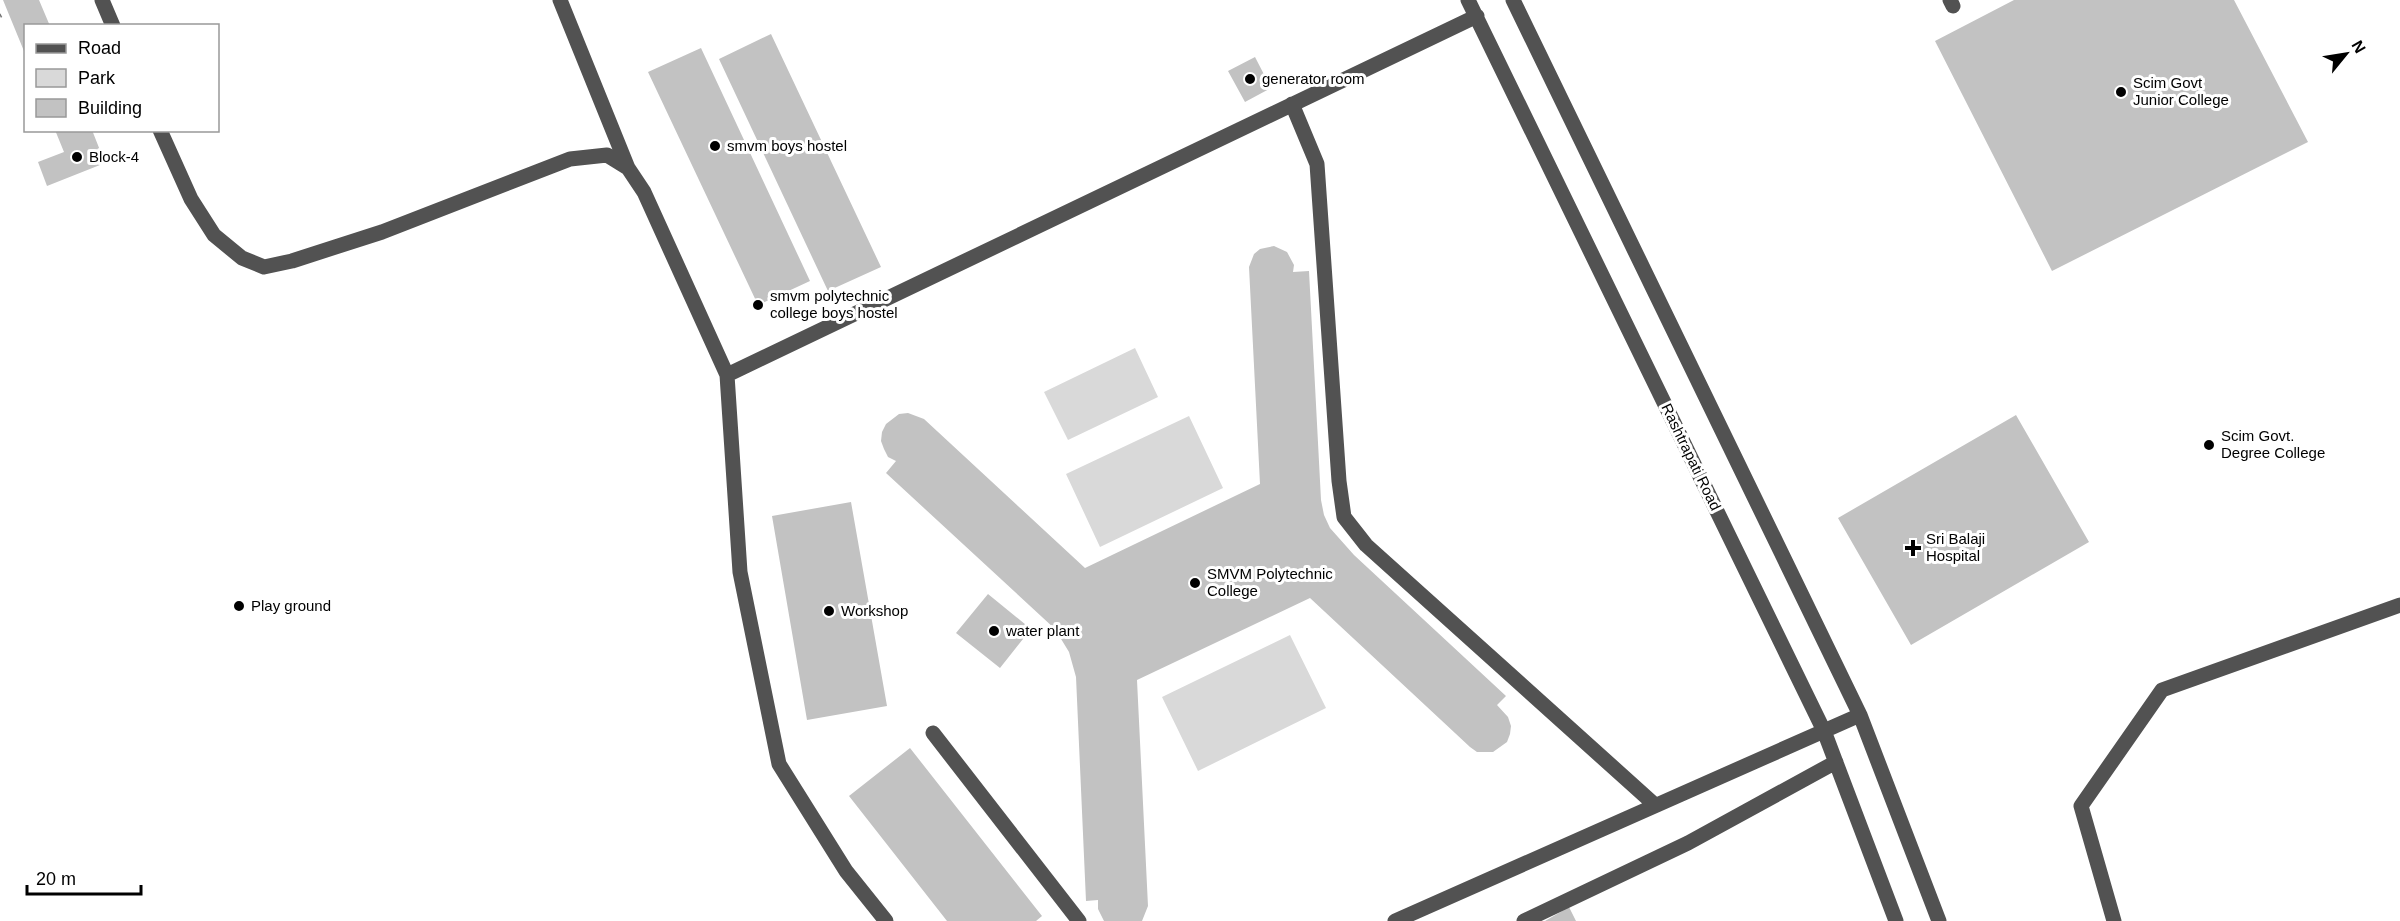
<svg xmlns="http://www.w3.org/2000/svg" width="2400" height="921" font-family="Arial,sans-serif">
<rect width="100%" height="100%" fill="#fff"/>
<!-- green -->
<path fill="#d9d9d9" d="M1135 348 1158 397 1068 440 1044 392Z
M1189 416 1223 488 1100 547 1066 474Z
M1290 635 1326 708 1198 771 1162 697Z"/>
<!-- building -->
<path fill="#c2c2c2" d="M3 0H39L50 26H26V56Z
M2014 0H2234L2308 142 2052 271 1935 41Z
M771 34 881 267 828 291 719 59Z
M701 48 810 281 758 305 648 72Z
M1255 57 1271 88 1245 102 1228 71Z
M55 130H92L105 163 47 186 38 162 64 152Z
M1274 246 1287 252 1294 265 1293 272 1309 271 1321 500 1324 515 1330 528 1354 555 1506 696 1497 705 1508 717 1511 726 1510 734 1507 742 1493 752H1477L1470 747 1310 598 1137 680 1148 906 1142 921H1104L1098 909V900L1086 901 1076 677 1069 652 1055 629 886 473 896 461 888 457 884 449 881 441 882 432 886 424 899 414 908 413 924 419 1085 568 1260 484 1249 267 1254 254 1260 249Z
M2016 415 2089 542 1911 645 1838 518Z
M851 502 887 706 807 720 772 516Z
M988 594 1031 629 1000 668 956 633Z
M910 748 1042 916 1036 921H947L849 796Z
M1569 907 1576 921H1545Z"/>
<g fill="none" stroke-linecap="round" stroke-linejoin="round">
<!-- path -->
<path stroke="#747474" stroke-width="4" stroke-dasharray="1.5 3" stroke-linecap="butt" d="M0 16 2 15"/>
<!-- minor -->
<path stroke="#525252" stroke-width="15" d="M102 0 113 26
M560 0 628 168
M1468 0 1824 731 1896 921
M1513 0 1860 715 1939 921
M1950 0 1953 6
M1292 104 1317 164 1339 481 1344 517 1366 545 1655 805
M160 130 191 199 214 235 242 258 264 267 292 261 382 232 570 159 607 155 628 168 644 192 727 375 740 572 779 764 846 871 886 921
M727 375 1477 16
M933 733 1079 921
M1395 921 1860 715
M1524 921 1688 843 1836 762
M2114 921 2081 806 2162 690 2400 605"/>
</g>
<!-- markers -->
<g fill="#000" stroke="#fff" stroke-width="2">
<circle cx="1250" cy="79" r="6"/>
<circle cx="2121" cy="92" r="6"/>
<circle cx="715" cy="146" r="6"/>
<circle cx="77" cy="157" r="6"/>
<circle cx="758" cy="305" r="6"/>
<circle cx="2209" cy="445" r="6"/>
<path d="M1910 539h6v6h6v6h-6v6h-6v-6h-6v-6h6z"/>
<circle cx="1195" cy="583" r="6"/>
<circle cx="239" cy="606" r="6"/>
<circle cx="829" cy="611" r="6"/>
<circle cx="994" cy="631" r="6"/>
</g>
<g text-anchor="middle" stroke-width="6" stroke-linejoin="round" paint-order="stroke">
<!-- poi labels -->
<g font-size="15" fill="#000" stroke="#fff" text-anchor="start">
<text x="1262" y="84">generator room</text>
<text x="2133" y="88">Scim Govt<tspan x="2133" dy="17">Junior College</tspan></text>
<text x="727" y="151">smvm boys hostel</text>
<text x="89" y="162">Block-4</text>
<text x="770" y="301">smvm polytechnic<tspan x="770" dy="17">college boys hostel</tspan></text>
<text x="2221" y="441">Scim Govt.<tspan x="2221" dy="17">Degree College</tspan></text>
<text x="1926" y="544">Sri Balaji<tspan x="1926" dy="17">Hospital</tspan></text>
<text x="1207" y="579">SMVM Polytechnic<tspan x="1207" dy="17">College</tspan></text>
<text x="251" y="611">Play ground</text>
<text x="841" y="616">Workshop</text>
<text x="1006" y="636">water plant</text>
</g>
<!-- street labels -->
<g font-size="15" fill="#000" stroke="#fff">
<text transform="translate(1691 457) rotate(64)" y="5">Rashtrapati Road</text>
</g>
</g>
<!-- legend -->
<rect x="24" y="24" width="195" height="108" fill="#ffffff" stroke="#999999" stroke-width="1.5"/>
<rect x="36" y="44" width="30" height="9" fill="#525252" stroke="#999999" stroke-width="1.5"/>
<text x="78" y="54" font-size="18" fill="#000000">Road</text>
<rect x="36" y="69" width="30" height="18" fill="#d9d9d9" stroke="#999999" stroke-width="1.5"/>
<text x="78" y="84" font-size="18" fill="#000000">Park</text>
<rect x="36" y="99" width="30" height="18" fill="#c2c2c2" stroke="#999999" stroke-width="1.5"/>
<text x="78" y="114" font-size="18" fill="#000000">Building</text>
<!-- north arrow -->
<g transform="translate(2346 54) rotate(60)" stroke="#ffffff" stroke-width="4.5" paint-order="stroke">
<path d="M0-4.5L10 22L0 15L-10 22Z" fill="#000000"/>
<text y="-9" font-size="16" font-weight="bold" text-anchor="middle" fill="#000000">N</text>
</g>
<!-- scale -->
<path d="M27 885v9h114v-9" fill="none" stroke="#000000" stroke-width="3"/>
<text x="36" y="885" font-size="18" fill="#000000" stroke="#ffffff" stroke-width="4.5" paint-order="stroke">20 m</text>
</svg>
